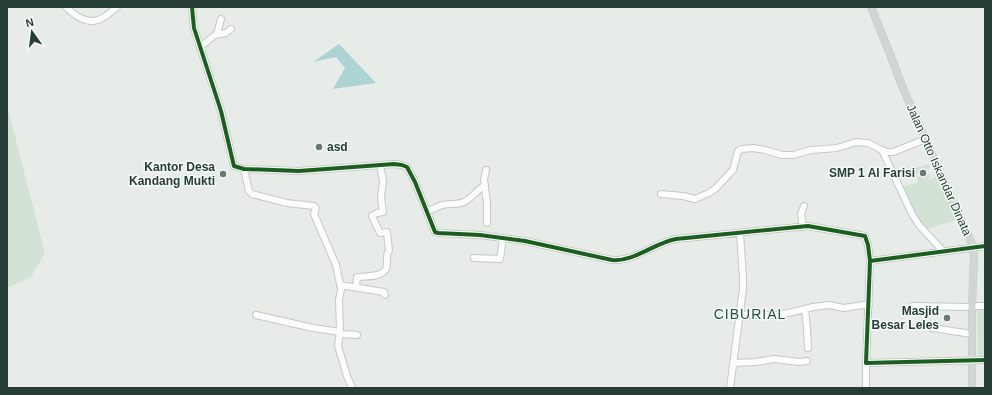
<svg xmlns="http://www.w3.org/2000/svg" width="992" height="395" font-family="Helvetica,sans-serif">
<rect width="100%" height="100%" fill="#e7ece9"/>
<!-- built -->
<path fill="#d6ddd9" d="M928 164 930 168 925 170 927 174H929L930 178 919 183 917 177 921 175 920 173 916 174 914 169Z"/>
<!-- green -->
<path fill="#d2e3d5" d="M7 105 45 253 31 277 7 288Z
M939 176 959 219 927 229 912 209 902 187Z
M977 308H985V357H978Z"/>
<!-- water -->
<path fill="#acd4d5" d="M339 44 376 83 333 89 345 68 336 57 313 62Z"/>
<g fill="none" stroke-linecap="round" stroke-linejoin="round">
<!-- minor casing -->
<g stroke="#c4c9c6" stroke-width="8">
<path id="minor" d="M66 7C74 15 86 24 98 20 105 18 112 11 117 7
M192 7 194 28 221 111 233 162 234 166 244 169 299 171 394 164 402 165 407 167 415 182 435 232 438 233 480 235 525 241 612 260C634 262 654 243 676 239L808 226 865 236 868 245 870 261
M217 34 221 19
M200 47 215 35 226 33 231 29
M882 150 912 214 919 225 943 251
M244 169 249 191 252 194 287 203 314 206 316 208 314 214 336 265 341 289 339 300 340 332 338 346 347 376 352 388
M486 170 484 180 487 203V223
M661 194 683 196 695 199 709 193 716 188 733 170 738 151 742 149 753 148 765 150 782 155H793L811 150 837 148 856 142 868 143 886 152H893L926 139
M427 212C432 209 437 207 442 205 450 203 457 205 464 202 472 198 477 190 485 185
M803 227 801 214 804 206
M985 246 870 261 866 363 985 360
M474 258 500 259 503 238
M340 285 384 292 385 295
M356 287 357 277C367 276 388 278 387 263 387 258 386 254 389 251L387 232 380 233 372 216 377 213 383 212 381 197 383 181 380 165
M912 306 972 307
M972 306H985
M805 309 807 329 808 348
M740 314 750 315H778L793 312 813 307 829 305 844 308 869 304
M256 315 313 328 340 332
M932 328 972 334
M340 334 357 335
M734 363 756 362 774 359 799 362 807 361
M730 388 743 289V278L740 233
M866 388V363"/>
</g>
<!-- major casing -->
<g stroke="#c3cac7" stroke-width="8">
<path id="major" d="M871 7 890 54 902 86 972 244 974 257 972 306V388"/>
</g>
<!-- minor -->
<use href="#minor" stroke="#fbfcfc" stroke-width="6"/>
<!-- major -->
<use href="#major" stroke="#d0d6d4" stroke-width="7"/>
<!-- cycleway casing -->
<g stroke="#f6faf7" stroke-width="6">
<path id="cycleway" d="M192 7 194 28 221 111 233 162 234 166 244 169 299 171 394 164 402 165 407 167 415 182 435 232 438 233 480 235 525 241 612 260C634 262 654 243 676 239L808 226 865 236 868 245 870 261
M985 246 870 261 866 363 985 360"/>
</g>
<!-- cycleway -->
<use href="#cycleway" stroke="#1b5e20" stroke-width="4"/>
</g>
<!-- markers -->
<g fill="#6a7b74" stroke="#f6faf7" stroke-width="1.5">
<circle cx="319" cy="147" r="4"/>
<circle cx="923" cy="173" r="4"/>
<circle cx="223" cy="174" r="4"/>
<circle cx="947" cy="318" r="4"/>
</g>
<g text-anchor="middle" stroke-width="3" stroke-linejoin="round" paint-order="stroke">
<!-- poi labels -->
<g font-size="12" font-weight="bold" fill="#263e35" stroke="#f6faf7" text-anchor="end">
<text x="327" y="151" text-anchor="start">asd</text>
<text x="215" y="171">Kantor Desa<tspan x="215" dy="14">Kandang Mukti</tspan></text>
<text x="915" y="177">SMP 1 Al Farisi</text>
<text x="939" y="315">Masjid<tspan x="939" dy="14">Besar Leles</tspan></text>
</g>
<!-- street labels -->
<g font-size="12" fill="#263e35" stroke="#f6faf7">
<text transform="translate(939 170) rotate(66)" y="4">Jalan Otto Iskandar Dinata</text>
</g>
<!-- quarter labels -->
<g font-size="14" letter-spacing="1" fill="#234f3f" stroke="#f6faf7">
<text x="750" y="319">CIBURIAL</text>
</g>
</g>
<!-- border -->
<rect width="992" height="395" fill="none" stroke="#263e35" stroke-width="16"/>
<!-- north arrow -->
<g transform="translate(32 32) rotate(346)" stroke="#f6faf7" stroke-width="3" paint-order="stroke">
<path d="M0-3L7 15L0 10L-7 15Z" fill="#263e35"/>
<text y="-6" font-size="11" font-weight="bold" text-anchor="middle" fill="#263e35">N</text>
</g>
</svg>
